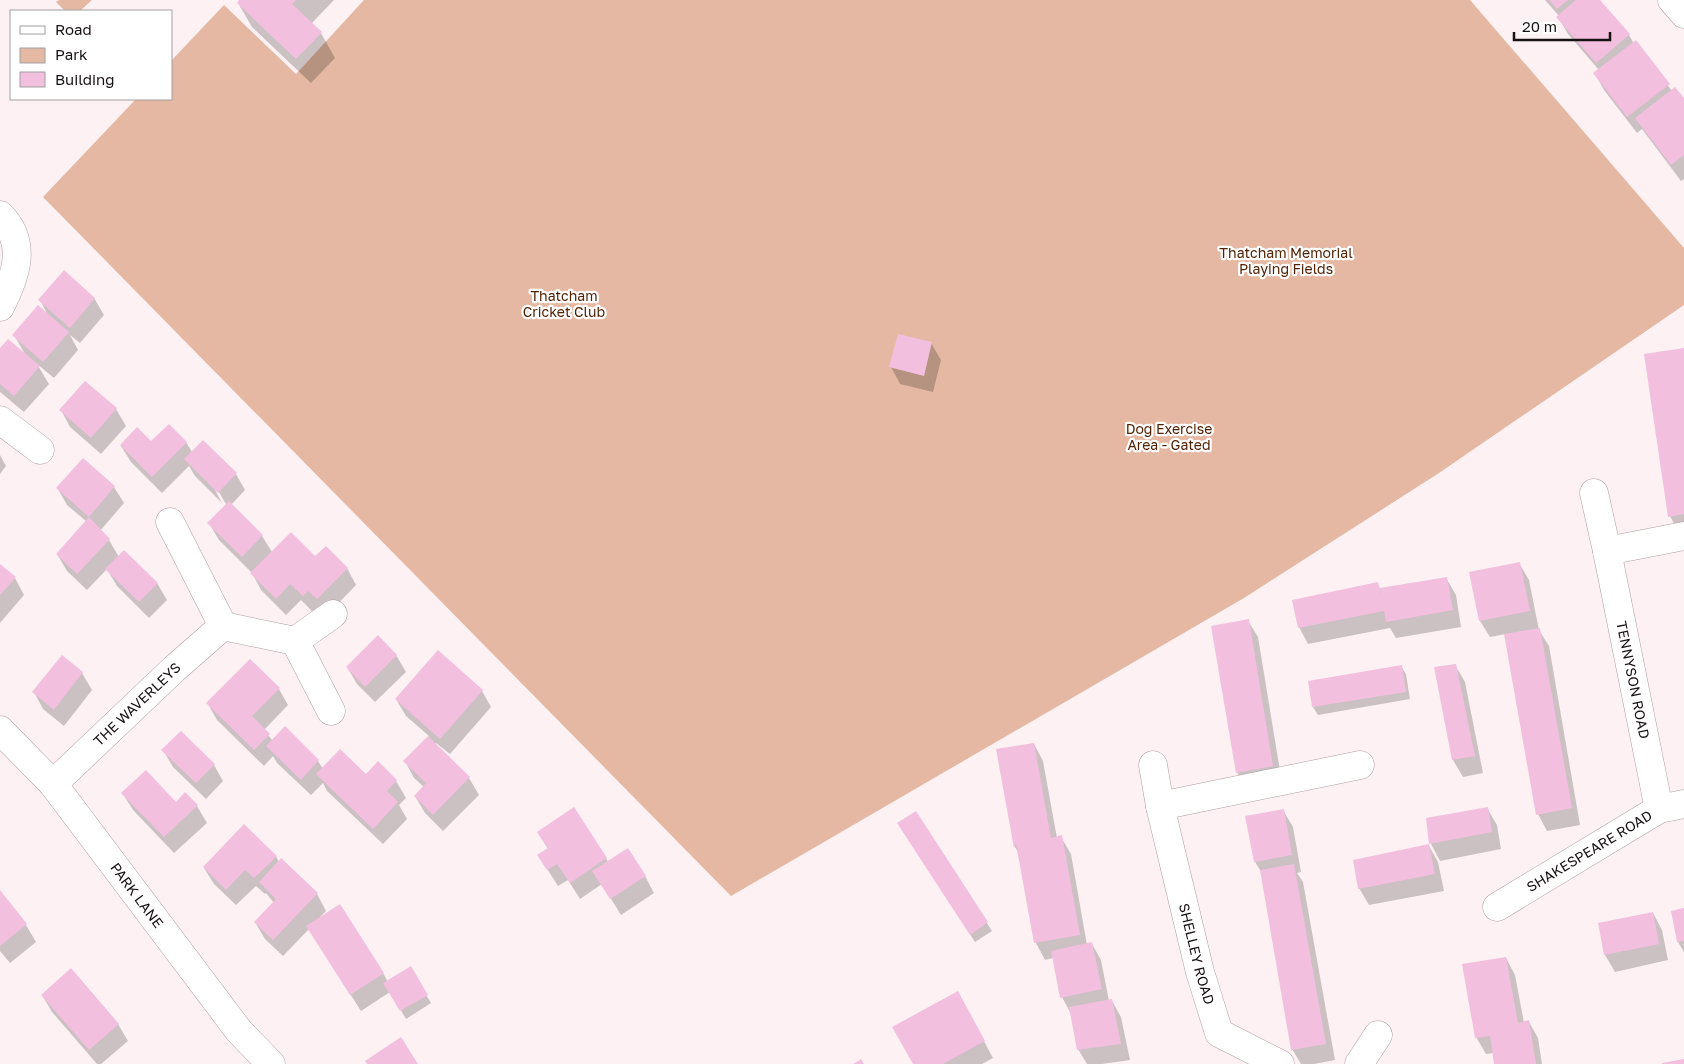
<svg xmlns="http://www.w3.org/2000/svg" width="1684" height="1064" font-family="'Golos Text',sans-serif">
<rect width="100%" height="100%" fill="#fef1f3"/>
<!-- green -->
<path fill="#e4b8a2" d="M59 0H92L80 11H65L56 2Z
M364 0H1470L1684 248V305L1439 473 1244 598 731 896 43 197 136 99H171V61L224 5 296 74Z"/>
<!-- shadow -->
<path fill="#0003" d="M241 0H334L311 24 321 33 335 58 311 83 252 27 238 3Z
M1545 0H1599L1629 35 1634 44 1636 42 1672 91 1684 100V179L1681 181 1642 129 1637 133 1604 90 1595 74 1599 70 1568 34 1558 17 1559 16Z
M94 298 104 315 80 343 70 335 78 350 54 378 37 364 49 384 24 412 0 392V350L25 354 14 335 48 315 40 300Z
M931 343 941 360 933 392 900 384 891 367Z
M1684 349V532L1679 533 1670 516Z
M116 409 126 426 101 454 70 427 61 410Z
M186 442 192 452 236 474 245 490 231 505 262 536 272 552 315 558 347 568 356 585 327 615 318 607 313 612 301 600 286 615 261 590 252 573 219 540 209 523 227 506 216 487 214 488 222 503 195 476 189 466 162 493 131 462 121 446Z
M0 455 6 466 0 474Z
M114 487 124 503 100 531 109 540 119 557 157 583 167 600 149 618 117 586 107 569 87 590 67 571 57 554 86 521 67 505 58 489Z
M1519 563 1529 580 1539 630 1549 646 1580 825 1547 831 1538 814 1506 634 1490 637 1480 621Z
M0 565 15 578 24 595 0 623Z
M1446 578 1456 595 1461 627 1396 638 1390 628 1308 644 1299 627 1377 584 1381 590Z
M1248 621 1258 637 1282 783 1246 789 1237 772Z
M396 655 406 672 375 702 357 684 347 667Z
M63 657 82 673 92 690 64 726 43 709 34 692Z
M1455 665 1465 682 1483 773 1463 777 1453 760 1435 668Z
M1401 666 1406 674 1410 699 1318 715 1313 707Z
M279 689 288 705 264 730 273 741 318 761 323 769 366 775 378 763 396 781 406 798 399 805 407 819 383 844 327 791 323 783 311 795 277 763 273 756 264 766 217 720 208 704Z
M482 691 491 707 450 754 436 743 435 744 469 778 479 795 443 831 425 813 415 796 424 787 414 778 405 761 429 736 406 716 396 699Z
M1034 744 1043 761 1057 838 1061 837 1071 854 1087 945 1092 944 1101 960 1109 1001H1112L1121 1017 1130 1060 1102 1064H1087L1078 1049 1071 1014 1062 997 1053 958 1045 960 1036 943 1020 856 1015 847 997 750Z
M163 750 214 765 223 781 206 799 173 767Z
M123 794 176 803 185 794 197 806 207 823 174 853 133 810Z
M1487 808 1497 825 1501 849 1440 861 1431 844 1427 819Z
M1283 810 1293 827 1301 872 1297 873 1303 882 1335 1060 1314 1064H1301L1292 1049 1262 873 1255 862Z
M916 813 992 931 975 942 903 831Z
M538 833 606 858 608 862 645 876 654 893 621 915 602 884 580 899 568 880 558 886 549 872 539 855 548 849Z
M1429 846 1438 862 1444 891 1369 905 1359 888Z
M276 856 279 863 317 894 326 911 320 917 383 973 388 982 410 968 431 1003 406 1019 390 992 361 1011 309 929 283 956 265 939 255 922 274 903 266 893 265 894 256 886 236 905 214 884 204 868Z
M0 892 26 925 36 942 10 963 0 951Z
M1684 909V952L1678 942 1672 912Z
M1653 913 1662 930 1668 960 1615 972 1605 955 1599 924Z
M1506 958 1515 975 1524 1023 1529 1022 1538 1038 1542 1064H1496L1494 1053 1486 1054 1476 1037Z
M42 995 118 1024 128 1041 101 1064H97L52 1012Z
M967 1009 993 1058 982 1064H914Z"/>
<!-- building -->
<path fill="#f3bfdf" d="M239 0H296L292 4 322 32 296 59 237 3Z
M1549 0H1568L1557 9Z
M1576 0H1600L1630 34 1596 63 1556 17Z
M1636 40 1670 84 1627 117 1593 73Z
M1675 87 1684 98V155L1671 165 1635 118Z
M64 270 95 298 70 328 38 300Z
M38 305 69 332 43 362 12 335Z
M898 334 932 342 924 376 889 367Z
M8 339 40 366 14 396 0 384V348Z
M1684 348V514L1668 517 1644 354Z
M85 381 117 408 91 438 59 410Z
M169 424 187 442 152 477 120 445 137 427 151 441Z
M203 440 237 473 218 493 184 459Z
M83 458 115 486 89 517 56 488Z
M229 501 263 535 242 557 207 523Z
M89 517 110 539 77 574 56 554Z
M291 532 315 556 326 546 348 568 317 599 308 591 303 596 290 584 276 599 250 573Z
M124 550 158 583 139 602 105 569Z
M1520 562 1530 611 1479 621 1469 572Z
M0 564 16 577 0 595Z
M1447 577 1453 610 1386 622 1384 611 1298 628 1292 600 1378 582 1381 596 1380 588Z
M1249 619 1273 766 1236 773 1211 626Z
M1540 628 1572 808 1536 815 1504 634Z
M378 635 397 655 365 687 346 667Z
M438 650 483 690 440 739 395 699Z
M62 655 83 672 54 710 32 692Z
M250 659 280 688 252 716 270 734 254 750 206 703Z
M1456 664 1475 756 1452 760 1434 667Z
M1402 665 1406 692 1312 707 1308 681Z
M285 726 319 760 301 780 266 746Z
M181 731 215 764 196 783 161 750Z
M428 736 470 777 433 815 414 796 426 783 403 761Z
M1034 743 1051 838 1062 835 1080 935 1034 943 1016 844 1014 848 996 749Z
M340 749 366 774 378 761 397 780 387 791 398 802 373 829 316 774Z
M146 770 176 802 185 792 198 805 164 837 121 793Z
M574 807 607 858 570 883 557 864 547 870 537 855 548 848 537 832Z
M1488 807 1492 832 1429 844 1426 818Z
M1284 809 1292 855 1254 862 1245 816Z
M916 811 988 922 970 935 897 823Z
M244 824 277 856 254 878 245 870 226 890 203 867Z
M1429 844 1435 874 1358 889 1353 860Z
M628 848 646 876 610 899 592 871Z
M281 858 318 893 273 940 254 922 276 899 259 882Z
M1294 864 1326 1044 1291 1050 1260 870Z
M0 890 27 924 0 946Z
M340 904 384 973 350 995 306 926Z
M1684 908V941L1677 942 1671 911Z
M1653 912 1659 944 1604 955 1598 923Z
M1092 942 1102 989 1060 998 1051 951Z
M1506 957 1518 1023 1529 1020 1536 1064H1494L1490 1036 1475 1038 1462 964Z
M411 966 428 995 400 1011 383 983Z
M71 968 119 1024 89 1050 41 995Z
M958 991 985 1041 943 1064H913L892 1027Z
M1112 999 1121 1044 1077 1050 1069 1007Z
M401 1037 418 1064H367L365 1061Z
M861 1059 864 1064H853Z
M1684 1059V1064H1662V1063Z"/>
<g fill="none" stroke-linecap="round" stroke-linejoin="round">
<!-- minor casing -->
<g stroke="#ae9ea1" stroke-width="29">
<g id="minor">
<path d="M1672 0 1684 14"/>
<path d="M0 215C28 243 16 276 0 307"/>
<path d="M0 420 40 450"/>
<path id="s1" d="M1594 493 1607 551 1659 809"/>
<path d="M170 522 223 626"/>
<path d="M1607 551 1684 536"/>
<path d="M295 641 333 614"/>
<path id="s2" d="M1153 765 1160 806 1200 972 1219 1033 1280 1064"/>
<path id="s3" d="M53 784 174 669 223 626 295 641 331 711"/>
<path d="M1160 806 1360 765"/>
<path id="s4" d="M1497 907 1659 809 1684 804"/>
<path d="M1359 1064 1378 1035"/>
</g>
</g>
<!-- tertiary casing -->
<g stroke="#ae9ea1" stroke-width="29">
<g id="tertiary">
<path id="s5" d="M0 730 53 784 239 1031 271 1064"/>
</g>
</g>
<!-- minor -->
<use href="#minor" stroke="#fff" stroke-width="28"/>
<!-- tertiary -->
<use href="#tertiary" stroke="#fff" stroke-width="28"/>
</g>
<g text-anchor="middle" stroke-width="4.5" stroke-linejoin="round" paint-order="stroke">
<!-- park labels -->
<g font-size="14" fill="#522205" stroke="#fff">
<text x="1286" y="258">Thatcham Memorial<tspan x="1286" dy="16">Playing Fields</tspan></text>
<text x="564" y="301">Thatcham<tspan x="564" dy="16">Cricket Club</tspan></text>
<text x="1169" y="434">Dog Exercise<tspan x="1169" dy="16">Area - Gated</tspan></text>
</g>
<!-- street labels -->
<g font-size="14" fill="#171213" stroke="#fff">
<text dy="5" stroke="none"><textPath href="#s1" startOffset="191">TENNYSON ROAD</textPath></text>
<text dy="5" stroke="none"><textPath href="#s3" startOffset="116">THE WAVERLEYS</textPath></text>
<text dy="5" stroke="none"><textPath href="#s4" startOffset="108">SHAKESPEARE ROAD</textPath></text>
<text dy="5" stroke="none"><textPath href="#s5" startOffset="215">PARK LANE</textPath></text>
<text dy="5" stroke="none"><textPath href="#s2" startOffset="194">SHELLEY ROAD</textPath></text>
</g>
</g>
<!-- legend -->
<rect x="10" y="10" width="162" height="90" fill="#ffffff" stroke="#a2a0a1"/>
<rect x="20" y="26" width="25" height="8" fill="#ffffff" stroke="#a2a0a1"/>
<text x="55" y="35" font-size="15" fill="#171213">Road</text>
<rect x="20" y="48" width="25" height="15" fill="#e4b8a2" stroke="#a2a0a1"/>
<text x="55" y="60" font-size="15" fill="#171213">Park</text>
<rect x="20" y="72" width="25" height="15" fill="#f3bfdf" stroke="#a2a0a1"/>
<text x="55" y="85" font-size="15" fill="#171213">Building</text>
<!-- scale -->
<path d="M1514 32v8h96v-8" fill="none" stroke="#171213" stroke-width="2.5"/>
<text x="1522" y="32" font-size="15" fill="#171213" stroke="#ffffff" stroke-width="4" paint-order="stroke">20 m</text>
</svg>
